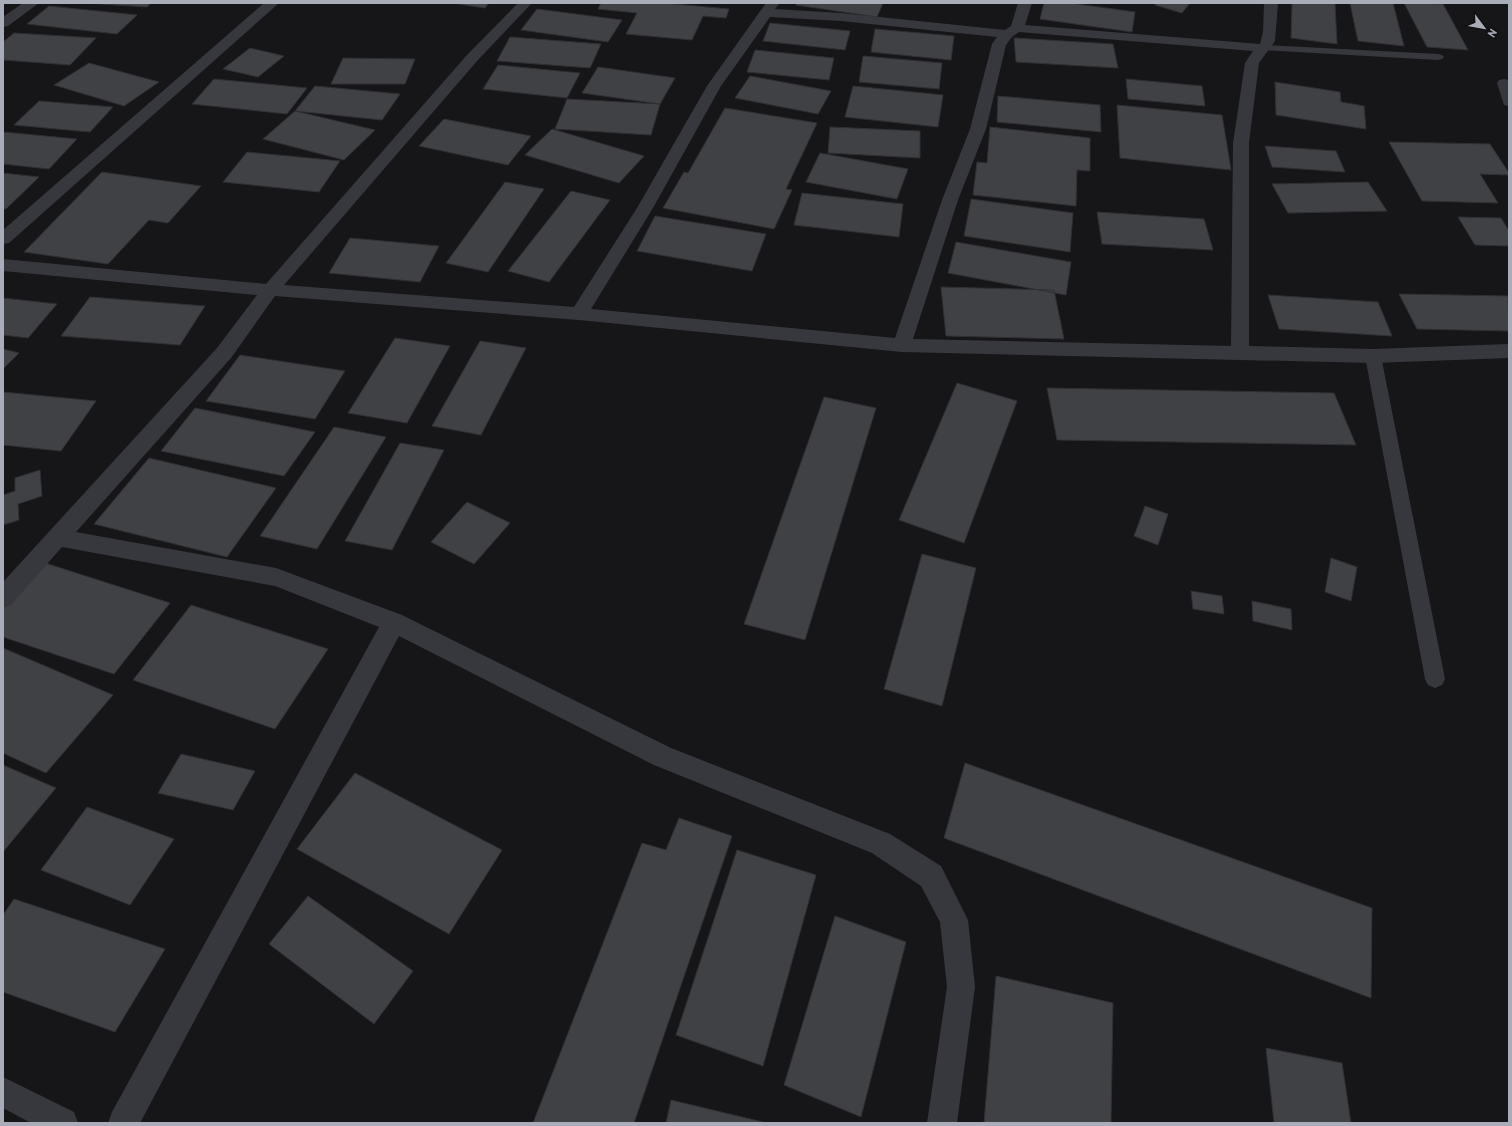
<svg xmlns="http://www.w3.org/2000/svg" width="1512" height="1126" font-family="'PT Sans',sans-serif">
<rect width="100%" height="100%" fill="#161618"/>
<!-- building -->
<path fill="#404145" stroke="#303034" d="M86 3H151L147 7Z
M452 3H489L485 8Z
M601 3H664L729 9 726 18 703 16 692 40 626 34 637 13 598 9Z
M797 3H883L877 17 796 5Z
M1044 3H1070L1135 12 1132 32 1040 19Z
M1156 3H1190L1182 13 1155 5Z
M1292 3H1335L1337 44 1291 38Z
M1350 3H1393L1404 46 1358 41Z
M1404 3 1443 4 1468 50 1427 47Z
M49 6 137 15 117 34 27 24Z
M537 9 622 20 608 42 521 30Z
M770 23 850 31 845 50 763 41Z
M875 29 954 36 951 60 871 52Z
M14 33 96 38 70 65 3 60V42Z
M510 37 601 44 590 68 497 61Z
M1014 38 1113 44 1118 68 1016 62Z
M250 48 284 56 258 77 223 69Z
M755 50 834 58 829 80 747 72Z
M863 56 942 63 939 89 859 82Z
M343 58 415 59 405 84H331Z
M89 63 159 82 124 106 54 85Z
M498 65 580 73 567 98 483 89Z
M598 67 675 78 660 104 582 93Z
M750 76 831 91 818 114 735 98Z
M214 79 307 88 287 114 192 104Z
M1126 79 1202 86 1205 106 1128 99Z
M1275 82 1340 92 1341 102 1364 106 1366 129 1276 115Z
M315 86 400 94 382 120 295 111Z
M853 86 943 95 938 127 845 117Z
M998 96 1100 105 1101 132 997 122Z
M567 99 660 104 651 135 555 129Z
M39 101 113 107 90 132 14 125Z
M1117 105 1222 115 1231 170 1120 158Z
M725 108 817 123 786 189 792 190 774 229 663 208 684 172 688 173Z
M295 111 375 130 344 160 263 139Z
M444 119 531 136 508 165 419 146Z
M830 127 920 131V158L828 153Z
M990 127 1090 138V171L1077 170 1076 206 973 195 977 162 987 163Z
M552 129 644 156 619 183 525 155Z
M3 132 77 139 49 169 3 164Z
M1389 142 1490 144 1509 173V175L1480 174 1498 203 1422 201Z
M1265 146 1336 151 1345 172 1272 167Z
M247 152 340 161 319 192 223 182Z
M820 153 908 169 897 199 806 182Z
M102 172 201 186 168 223 149 220 108 264 24 252Z
M3 173 39 177 6 209H3Z
M505 182 544 189 488 272 446 263Z
M1368 182 1387 211 1288 213 1272 184Z
M571 191 610 200 549 282 508 271Z
M802 193 903 204 899 237 794 225Z
M971 199 1073 213 1070 252 964 236Z
M1097 212 1204 219 1213 250 1102 244Z
M655 216 766 234 752 271 637 251Z
M1458 217 1501 218 1509 231V246L1475 245Z
M350 238 439 246 420 282 329 273Z
M956 242 1071 262 1066 295 948 273Z
M941 287 1054 290 1064 339 946 336Z
M1399 294 1508 296 1509 331 1417 329Z
M1268 295 1378 302 1392 336 1279 329Z
M90 297 205 306 180 345 61 336Z
M3 298 57 304 28 338 3 335Z
M395 338 450 346 407 423 348 413Z
M480 341 526 348 481 435 432 426Z
M3 349 19 353 3 369Z
M240 355 345 371 315 419 206 401Z
M957 383 1017 401 964 543 899 520Z
M1047 388 1334 393 1356 445 1057 440Z
M3 392 96 401 61 451 3 445Z
M824 397 876 408 805 640 744 624Z
M195 408 315 432 284 476 161 451Z
M334 427 386 437 317 549 260 536Z
M400 443 444 450 392 550 345 541Z
M149 458 276 488 227 557 94 524Z
M40 470 42 496 18 504 19 520 3 525V495L15 491V478Z
M467 502 510 523 474 564 431 542Z
M1145 506 1168 514 1158 545 1134 536Z
M922 554 976 568 942 706 884 689Z
M1331 558 1357 567 1351 601 1325 592Z
M42 562 170 603 114 674 3 637V605Z
M1191 591 1222 596 1224 614 1193 609Z
M1252 601 1291 609 1292 630 1253 621Z
M191 605 328 649 275 729 133 680Z
M3 648 113 695 46 773 3 753Z
M181 754 255 771 233 810 158 793Z
M965 763 1372 908 1371 998 944 838Z
M3 765 56 788 3 852Z
M355 773 502 850 449 934 297 849Z
M87 807 174 839 130 905 41 870Z
M679 818 732 836 634 1123H533L642 843 666 850Z
M737 850 816 875 763 1066 676 1035Z
M308 896 413 971 374 1024 269 944Z
M14 899 165 949 115 1032 3 992V915Z
M835 916 906 942 861 1117 784 1085Z
M996 976 1113 1003 1111 1123H984Z
M1266 1048 1342 1063 1351 1123H1274Z
M671 1100 763 1122V1123H666Z"/>
<g fill="none" stroke-linecap="round" stroke-linejoin="round">
<!-- lane -->
<path fill="#37383d" fill-rule="evenodd" d="M1264 45 1438 54 1442 55 1444 57 1442 59 1438 60 1260 50 1258 48 1260 46Z
M1373 351 1378 352 1381 356 1445 679 1442 685 1435 688 1428 685 1425 679 1365 356 1368 352Z"/>
<!-- street -->
<path fill="#37383d" fill-rule="evenodd" d="M23 3H39L8 26 3 27V17Z
M264 3H279L9 243 3 244V230Z
M518 3H532L477 61 284 285 574 307 637 208 707 86 766 3H780L775 9 841 13 1005 30 1011 26 1018 3H1032L1025 25 1260 44 1263 32 1264 3H1278L1275 41 1259 63 1249 143V346L1373 349 1509 344V358L1373 363 902 352 579 320 275 296 231 358 76 532 276 568 402 615 671 748 890 834 941 866 968 920 975 987 957 1123H927L947 987 940 922 921 886 872 853 654 765 399 636 140 1123H108L112 1112 379 627 275 586 62 547 11 605 3 608V582L217 348 257 295 3 271V259L266 284 467 55ZM770 17 841 21 997 37 992 44 970 129 942 200 895 338 591 309 653 208 721 86ZM1019 32 1253 51 1245 63 1233 143 1231 346 913 339 958 200 986 129 1006 45 1012 37Z
M1504 79 1509 80V106L1504 105 1497 83 1499 80Z
M3 1077 74 1112 78 1123H31L3 1108Z"/>
</g>
<!-- border -->
<rect width="1512" height="1126" fill="none" stroke="#a8adb8" stroke-width="8"/>
<!-- north arrow -->
<g transform="translate(1484 28) rotate(122)" stroke="#111113" stroke-width="3" paint-order="stroke">
<path d="M0-3L7 15L0 10L-7 15Z" fill="#a8adb8"/>
<text y="-6" font-size="11" font-weight="bold" text-anchor="middle" fill="#a8adb8">N</text>
</g>
</svg>
